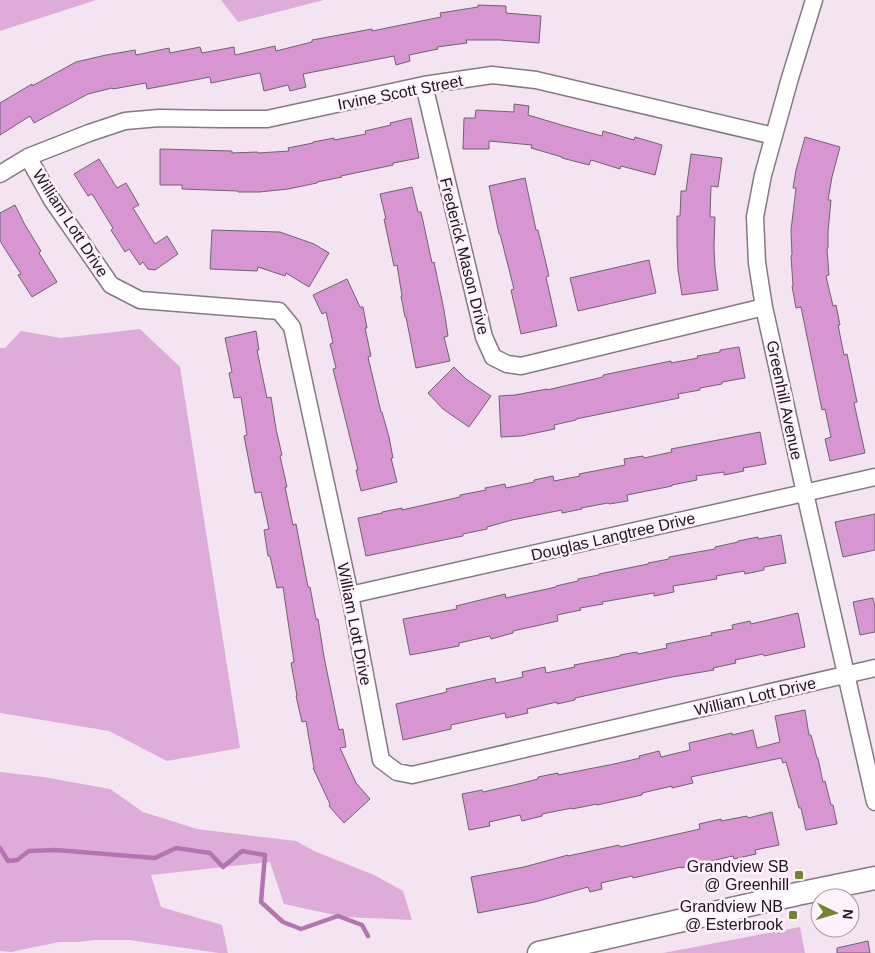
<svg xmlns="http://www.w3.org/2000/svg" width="875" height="953" font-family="Arial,sans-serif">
<rect width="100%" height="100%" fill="#f4e3f1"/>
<!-- green -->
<path fill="#deacd9" d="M0 0H96L0 31Z
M221 0H324L238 22Z
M140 329 180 367 240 748 167 761 109 731 0 713V348H5L21 331 61 338Z
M0 772 43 777 110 789 143 812 197 829 296 841 314 851 374 875 403 891 412 920 344 917 284 904 270 862 151 875 161 907 222 925 228 953H219L129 940H95L78 942H59L11 952 0 951Z
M800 927 805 953H663Z"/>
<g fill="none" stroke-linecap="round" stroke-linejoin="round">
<!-- stream -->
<path stroke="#b475af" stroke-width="4.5" d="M0 848 8 861 17 860 29 851 56 850 155 858 176 848 210 853 223 867 242 851 265 855 261 902 283 922 301 929 338 916 362 925 368 936"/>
</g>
<!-- building -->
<path fill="#d795d1" stroke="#70636f" d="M478 5 506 6V13L541 16 539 43 499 40H466L467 43 437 47 438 49 409 55 410 61 396 65 394 56 303 74 306 87 290 91 288 85 264 91 260 73 211 83 210 77 147 89 146 83 113 89 112 88 88 94 34 123 30 116 0 135V103L32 84V86L76 62 106 55 135 50 136 55 169 48 170 53 200 47 202 53 234 47 235 55 275 46 276 51 312 42V40L372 29V31L441 17 440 13 478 7Z
M514 104 529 106 528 115 565 126 602 136 603 131 634 140 635 137 662 145 655 175 621 166 620 169 591 160 589 165 562 158V157L531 148 532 145 489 141V149H463L464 118H475L476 110 514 112Z
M411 118 419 158 393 163V165L341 176 342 177 317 182V183L288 189 259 192H238V191L182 189V185H160V149L232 151V153L258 152V153L289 151 288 148 313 143V142L334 138V140L366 134 365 131 391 125 390 123Z
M805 137 840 147 832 177 828 200H831L828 232V248L827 249 829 275 826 276 833 306 836 305 840 325H838L844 355 847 354 857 402 854 403 865 453 830 461 825 439 831 437 825 409 822 410 801 307 796 308 792 286H793L791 256 792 255 791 230 796 188H793L796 170Z
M691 154 722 158 718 187 711 186 710 217H715L714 246 715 268 718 290 682 295 678 270 677 245V216H680L681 191H686Z
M99 159 117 188 126 183 139 205 133 208 155 244 167 236 178 254 155 270 148 269 143 262 140 265 129 249 125 252 111 230 113 228 92 194 88 196 74 174Z
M525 178 536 230H538L549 276 546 277 557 326 521 334 511 290 514 289 500 234H499L489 186Z
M412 187 418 212H421L432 263 434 262 444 310 448 336 444 337 450 361 416 368 406 317H405L401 296H402L397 265 394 266 384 219H386L380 194Z
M15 205 25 225 41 251 39 253 57 282 32 297 18 275 21 274 0 241V213Z
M212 230 280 232 314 244 329 253 309 287 286 273 285 276 258 267 257 271 210 269Z
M649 260 656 293 578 311 570 278Z
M347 279 360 307H363L367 328H365L371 356 368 357 381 412H382L389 437 393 458H391L397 482 361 491 356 470H358L333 369 336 368 330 344 333 343 326 312 322 314 313 295Z
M256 331 259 350H257L267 398 271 397 276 429 282 455 280 456 287 487H285L293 525 296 524 308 587H310L316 619H318L324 657 339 730 343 729 346 747 340 748 356 783 370 799 344 823 329 806 330 804 313 768H314L306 721 302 722 296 696H297L291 663 294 662 283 587 277 588 270 556H268L264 530 269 529 261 492 255 493 244 436 247 435 241 397 234 398 229 373 232 372 225 338Z
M739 347 745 378 722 382V384L700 388V390L678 394 679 398 576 419V420L554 425 555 429 521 436 501 437 499 396 515 395 547 389V390L603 377V375L671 361V363L698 358 697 356 720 352V350Z
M454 367 466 379 491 396 469 427 443 409 428 393Z
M760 432 766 464 743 468 744 471 724 475V472L696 476 697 480 672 485V486L627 495 628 501 609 504 608 503 581 508 582 509 562 513V510L512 520 487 527V529L463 534V536L366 556 358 518 382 513V512L402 508V510L460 497V495L486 490 485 488 505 484 506 488 534 482V480L553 476 554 481 580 476 579 474 625 465 624 459 643 456 644 458 672 452 671 449Z
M875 514V550L843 557 835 522Z
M781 535 786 563 764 567V570L745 574 744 571 716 576 717 579 673 586 674 592 654 596V593L602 602 603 604 580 608 581 610 557 615 558 621 513 631V633L491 639 490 636 459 643V646L410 655 403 619 457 609 456 606 505 594 506 598 556 587V586L578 581V579L599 575V574L648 564V563L669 559V557L715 549V547L738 542V541L758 537V539Z
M873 598 875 607V632L860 635 853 602Z
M798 613 805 647 764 656 763 654 735 660 736 663 713 668 714 670 672 677 575 698V700L557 704V702L527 709 528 713 506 718 505 713 451 725V729L403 740 396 704 447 692 446 689 495 678 496 683 523 677 522 672 545 667 546 673 575 667 574 665 620 656V655L637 652 638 654 667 648 666 644 712 635 711 633 733 629 732 625 750 621 751 624Z
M805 710 809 735H811L817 758H818L823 782 825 781 831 805H833L837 824 806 830 801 808H799L786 762 783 763 781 758 691 777 693 783 672 788V786L642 793V795L597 805V804L572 809V808L542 814V816L522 821 520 815 489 822 490 826 469 830 462 794 482 790 483 792 514 785 538 779V777L558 773V775L614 764 640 758 639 756 659 751 661 757 690 750 689 743 732 733V735L753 730 757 748 780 742 775 716Z
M772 812 779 845 755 850 756 854 734 859 733 856 681 868V867L633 878 632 876 601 883 602 889 590 892 588 887 535 902 478 913 471 877 524 867 568 855V856L619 845 620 847 700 829 699 824 721 819V821L747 816 748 818Z
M868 941 870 953H837V948Z"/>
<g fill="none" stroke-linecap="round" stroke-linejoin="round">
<!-- street casing -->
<g stroke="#867884" stroke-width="19">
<path id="street" d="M814 0 790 78 763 175 755 217 757 263 764 307 805 493 875 802
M424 85 484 337 493 357 507 364 521 366 764 307
M28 157 52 200 111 285 140 300 279 311 292 327 350 595 381 760 397 772 412 775 875 668
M0 174 28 157 89 133 125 121 159 118 221 119H267L424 85 492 75 536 80 774 136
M350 595 875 477"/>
</g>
<!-- secondary casing -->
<g stroke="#867884" stroke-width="25">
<path id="secondary" d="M539 953 797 894 875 878"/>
</g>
<!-- street -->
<use href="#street" stroke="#fff" stroke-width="16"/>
<!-- secondary -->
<use href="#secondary" stroke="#fff" stroke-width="22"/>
</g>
<!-- markers -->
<g fill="#728332" stroke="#fff2fd" stroke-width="2">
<rect x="794" y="870" width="10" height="10" rx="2.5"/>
<rect x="788" y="910" width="10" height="10" rx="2.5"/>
</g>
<g text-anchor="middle" stroke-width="5" stroke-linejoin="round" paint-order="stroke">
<!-- street labels -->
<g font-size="16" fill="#1c171c" stroke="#fff2fd">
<text transform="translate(400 92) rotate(-11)" y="6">Irvine Scott Street</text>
<text transform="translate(71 223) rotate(57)" y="6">William Lott Drive</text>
<text transform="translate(465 256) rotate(76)" y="6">Frederick Mason Drive</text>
<text transform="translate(785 400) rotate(78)" y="6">Greenhill Avenue</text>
<text transform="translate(613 536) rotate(-13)" y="6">Douglas Langtree Drive</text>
<text transform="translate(355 624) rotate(79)" y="6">William Lott Drive</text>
<text transform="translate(755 696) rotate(-13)" y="6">William Lott Drive</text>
</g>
<!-- poi labels -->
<g font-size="16" fill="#1c171c" stroke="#fff2fd" text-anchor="end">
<text x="789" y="872">Grandview SB<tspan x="789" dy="18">@ Greenhill</tspan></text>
<text x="783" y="912">Grandview NB<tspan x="783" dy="18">@ Esterbrook</tspan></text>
</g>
</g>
<!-- north arrow -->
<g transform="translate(835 913) rotate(95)"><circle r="24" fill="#fff2fd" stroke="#a49aa3"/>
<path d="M0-4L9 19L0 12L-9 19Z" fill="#728332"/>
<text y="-8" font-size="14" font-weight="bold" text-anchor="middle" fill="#1c171c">N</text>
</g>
</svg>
